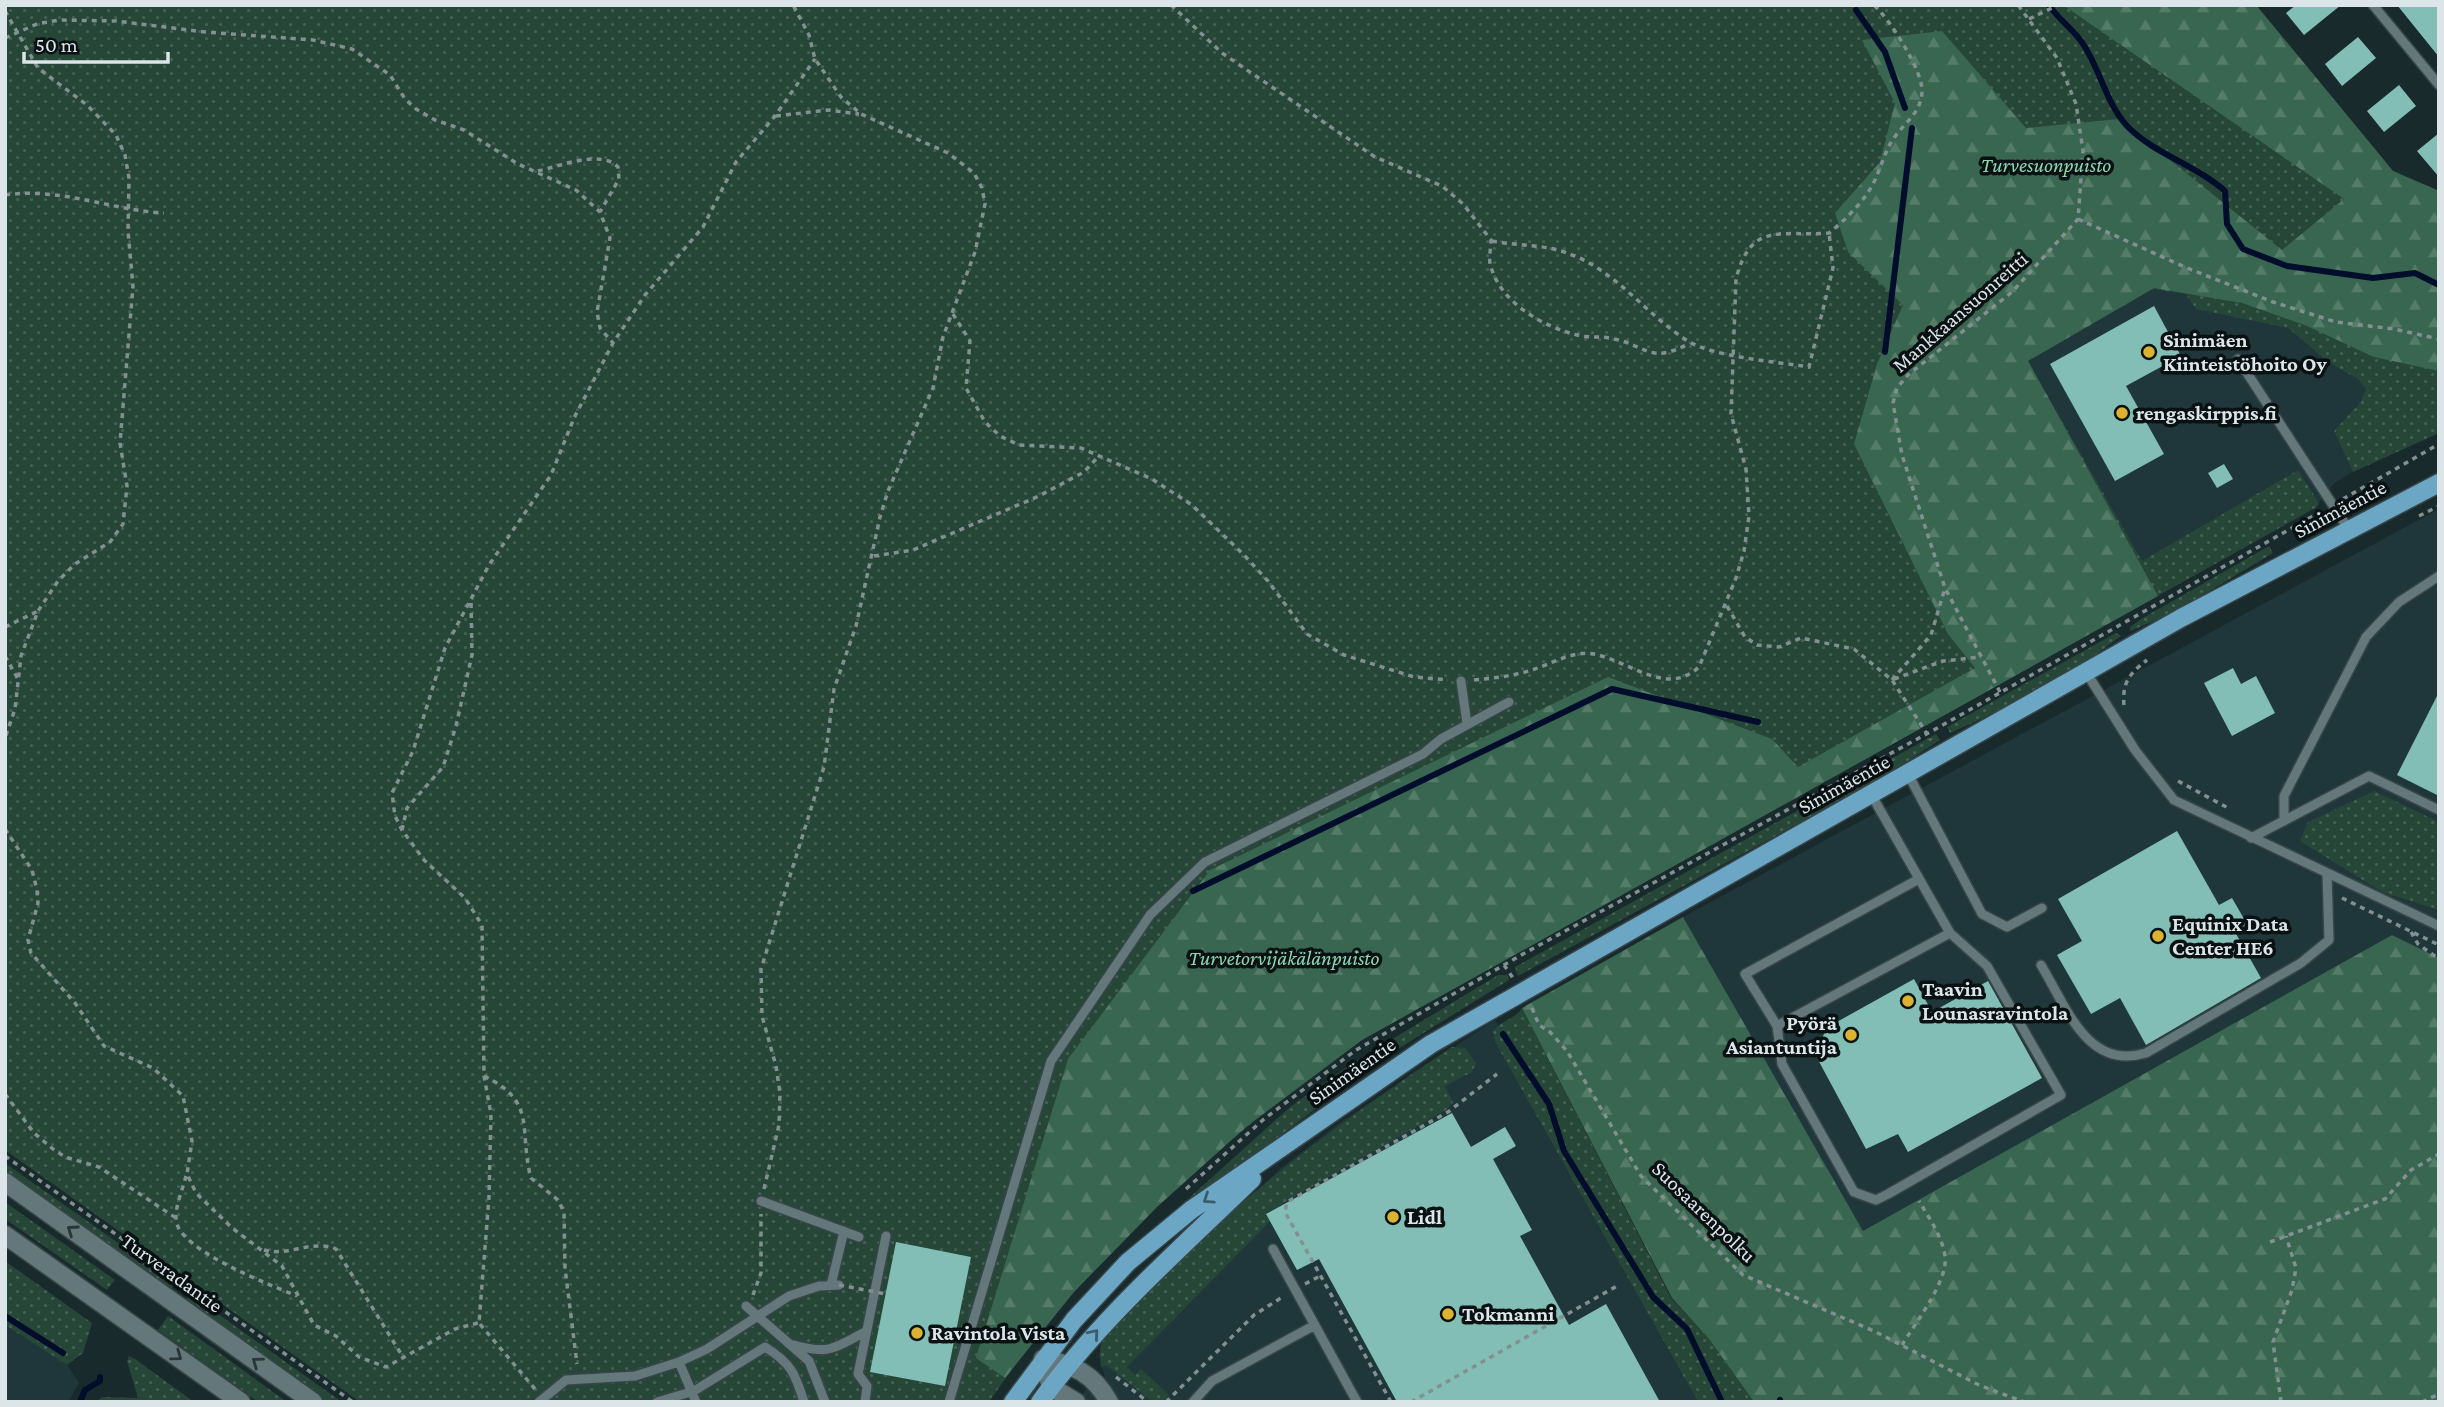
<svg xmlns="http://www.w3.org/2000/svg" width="2444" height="1407" font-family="'Crimson Pro',serif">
<defs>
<pattern id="grass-dots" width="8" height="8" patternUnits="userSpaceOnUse" patternTransform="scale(1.75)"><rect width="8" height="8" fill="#264637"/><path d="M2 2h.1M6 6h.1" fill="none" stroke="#456154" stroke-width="1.8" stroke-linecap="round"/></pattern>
<pattern id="forest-firs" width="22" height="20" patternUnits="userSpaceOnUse" patternTransform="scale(1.75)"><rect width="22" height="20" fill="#386650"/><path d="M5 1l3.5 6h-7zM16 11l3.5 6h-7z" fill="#547c69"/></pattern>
</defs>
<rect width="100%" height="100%" fill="#192a2d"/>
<!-- built -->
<path fill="#1f373b" d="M2154 288 2186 294 2248 318 2288 328 2328 362 2358 378 2366 389 2360 404 2334 431 2353 472 2334 483 2319 503 2298 470 2142 562 2028 361Z
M2439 509V958L2392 935 1863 1232 1683 917Z
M1495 1020 1498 1025 1493 1031 1495 1042 1698 1402H1079L1085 1390 1105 1378 1099 1355 1102 1341 1281 1168 1342 1121Z
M5 1325 67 1365 79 1383 68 1402H5Z"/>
<!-- grass -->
<path fill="url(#grass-dots)" d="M5 5H2256L2393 171 2439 191V433L2353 472 2334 431 2360 403 2366 389 2358 379 2328 362 2288 328 2196 309 2186 294 2153 289 2028 361 2142 561 2298 470 2319 503 2317 507 1362 1040C1323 1069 1284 1096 1247 1127 1150 1205 1059 1299 989 1402H360L5 1150Z
M2269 546 2273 553 2173 613 2130 631V627L2141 619Z
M2116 633 2121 636C2067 677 2012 706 1950 733L1947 727Z
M1936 734 1940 740 1880 779 1518 976 1515 967Z
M2374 791 2439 822V910L2382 892 2300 841 2308 822Z
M1498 975H1507L1509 980 1380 1060 1170 1219 1168 1217 1290 1107 1348 1066Z
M1522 1008 1671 1298 1709 1339 1754 1402H1698L1495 1042 1493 1031C1501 1020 1516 1019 1522 1008Z
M1452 1047 1465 1048 1476 1063 1472 1072 1445 1086 1453 1102 1446 1110 1266 1213 1270 1221 1127 1367 1135 1375 1141 1369 1169 1395 1163 1402H1153L1106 1365 1101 1367C1100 1358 1099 1349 1102 1341 1111 1320 1137 1302 1152 1286 1243 1194 1345 1118 1452 1047Z
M5 1163 175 1283 170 1291 5 1174Z
M5 1202 115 1280 107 1290 5 1219Z
M5 1261 92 1323 83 1353 67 1365 5 1325Z
M190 1294 342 1402H324L184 1302Z
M168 1316 287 1402H258L158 1330Z
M129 1356 135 1359 194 1402H96L102 1397 138 1398 127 1361Z"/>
<!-- forest -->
<path fill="url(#forest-firs)" d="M2063 5H2256L2393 171 2439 191V371L2374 357 2307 326 2242 303 2154 288 2028 361 2158 596 1362 1040 1246 1127 1157 1207 1073 1293 1005 1378 976 1358 1068 1059 1210 870 1608 677 1772 739 1798 767 1975 668 1948 634 1854 444 1877 364 1903 305 1848 252 1835 213 1880 162 1895 103 1862 40 1942 31 2026 128 2119 119 2282 250 2344 199Z
M1683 917 1863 1231 2392 935 2439 958V1402H1754L1709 1339 1672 1298 1522 1008Z"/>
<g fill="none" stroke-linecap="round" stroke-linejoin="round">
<!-- stream -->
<path stroke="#010d2a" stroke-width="6" d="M2049 5C2058 19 2072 28 2081 41 2100 67 2105 102 2127 126 2154 154 2196 165 2225 191L2227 224 2243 249 2287 266 2373 278 2415 273 2439 285
M1856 10 1885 52 1905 108
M1885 352 1912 128
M1193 891 1612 689 1758 722
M1503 1034 1549 1104 1564 1151 1653 1297 1687 1329 1722 1402
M5 1316 63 1353
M80 1402 85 1390 100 1381V1377
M1779 1402 1780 1400"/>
</g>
<!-- building -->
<path fill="#82bdb6" d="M2296 5H2341L2304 35 2286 13Z
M2397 5H2439V57Z
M2358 37 2376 58 2342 86 2325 64Z
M2399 85 2416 106 2384 132 2367 111Z
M2439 133V177L2417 151Z
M2154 306 2181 356 2126 386 2164 454 2115 481 2050 364Z
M2224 464 2233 479 2217 488 2208 473Z
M2233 668 2241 684 2256 676 2275 713 2232 736 2204 683Z
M2439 692V796L2397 775Z
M2177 831 2219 905 2232 898 2247 924 2235 932 2261 978 2146 1045 2120 998 2091 1014 2057 955 2082 941 2058 899Z
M1914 979 1932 1012 1988 981 2042 1078 1908 1152 1898 1134 1866 1149 1816 1056 1826 1028Z
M1452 1113 1471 1147 1505 1127 1516 1146 1493 1159 1532 1230 1520 1236 1569 1325 1606 1304 1660 1402H1397L1319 1259 1297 1270 1266 1214Z
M896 1242 971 1257 945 1386 870 1372Z"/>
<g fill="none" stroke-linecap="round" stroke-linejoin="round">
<!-- service casing -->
<g stroke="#384548" stroke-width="12">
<path id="service" d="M2373 5 2439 85
M2238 359 2349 530
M2086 672 2135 750 2174 800 2439 926
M1461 681 1467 724
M1908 774 1982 914 2007 927 2042 908
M1871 794 1950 933 1777 1026 1745 974 1919 879
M2284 821V796L2366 637 2399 602 2439 576
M2251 838 2369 776 2439 810
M2041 965C2066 1006 2087 1071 2146 1053L2301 963 2329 940 2327 874
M1777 1026 1782 1064 1854 1192 1876 1200 1888 1194 2061 1095 1987 966 1950 933
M761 1201 859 1237
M1273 1249 1357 1402
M831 1285 844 1231
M746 1306 809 1361 825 1402
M794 1345C830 1355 834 1348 865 1332
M679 1362 696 1402
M539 1402 566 1380 635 1376 679 1362 707 1349 789 1296 819 1286 839 1285
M657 1402 694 1391 765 1347C791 1363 795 1373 804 1402
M865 1402 867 1386 858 1374 886 1236
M949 1402 1051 1061 1150 915 1205 862 1423 754 1441 739 1509 702
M1193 1402 1212 1381 1315 1325"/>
</g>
<!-- minor casing -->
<g stroke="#384548" stroke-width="21">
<path id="minor" d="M1076 1402 1051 1387 1043 1359C1073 1364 1094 1374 1109 1402"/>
</g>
<!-- secondary casing -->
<g stroke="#384548" stroke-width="21">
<path id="secondary" d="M5 1182 313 1402
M5 1235 241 1402"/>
</g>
<!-- primary casing -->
<g stroke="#384548" stroke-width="21">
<path id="primary" d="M1013 1402 1074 1320 1128 1262 1191 1210 1431 1044 2181 618 2439 483
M1040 1402C1101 1318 1178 1251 1252 1179"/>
</g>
<!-- path -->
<path stroke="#839092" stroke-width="3.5" stroke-dasharray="5 5" stroke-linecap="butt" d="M1171 5 1222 53 1375 157 1442 186 1463 204 1491 240C1491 248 1488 260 1491 267 1501 303 1544 327 1577 335 1587 338 1598 336 1609 338 1647 344 1648 366 1690 343
M5 11 38 68 87 105 116 135 125 155 129 178 128 231 133 286 120 443 127 486 123 524 110 542 75 564 58 581 38 611 21 656 15 709 5 738
M2029 19 2058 5
M5 38 37 24 59 20 116 21 205 32 313 40 352 49 390 75 405 99 416 109 435 120 464 130 518 164 576 190 600 212 610 238 597 312 600 328 613 343
M776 116 828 110 859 114
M538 171C561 166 600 149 618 167L619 179 600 212
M5 195C61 187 109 210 164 213
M2078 219 2187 268 2273 302 2336 322 2394 329 2439 339
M1492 241C1517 246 1543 244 1567 253 1615 269 1646 315 1688 341 1713 357 1779 362 1809 367L1833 268 1829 233
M953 314 970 341 966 388 985 422 1000 436 1019 445 1081 448 1152 479 1192 505 1243 554 1268 581 1307 634 1344 655 1414 677 1448 680
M2343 499 2439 444
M2419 516 2439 506
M874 556 913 550 1039 496 1084 472 1099 456
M1727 606 1745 637 1757 645 1779 647 1801 638 1854 649 1892 680 1931 740
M5 627 38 611
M5 656 18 679
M1894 679 1943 661 1981 657
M1474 680C1494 678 1513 676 1532 670 1551 664 1574 650 1594 654 1631 662 1667 697 1699 667L1736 578 1744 551 1749 516 1746 469 1731 414 1736 279C1751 220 1782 237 1829 233 1846 219 1864 202 1874 182 1881 168 1885 150 1894 138 1905 122 1920 114 1922 93 1924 72 1890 20 1874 5
M1892 680 1931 635 1945 588
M2000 692 1945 588 1902 455 1893 403 1897 388 1908 375 2012 292 2078 219 2083 151 2076 104 2057 58 2018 5
M2124 705C2122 683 2129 674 2147 660
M2178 781 2230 809
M5 829 32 870 37 890 38 903 28 940 31 953 75 1003 104 1046 153 1068 183 1096 192 1141 187 1174 196 1193 231 1227 282 1266 314 1325 336 1336 359 1357 386 1367 455 1329 478 1323
M402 830 407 808 443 767 456 726 472 655 471 601
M2342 898 2439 945
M2411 932 2418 944 2439 959
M1504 965 1513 978
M1532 1008 1539 1025 1550 1032 1567 1051 1641 1176 1743 1275 1874 1331 1979 1385 2024 1402
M484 1076C538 1102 518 1129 531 1178L558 1200 564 1212 565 1268 577 1364
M5 1094 34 1133 53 1149 65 1157 99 1167 176 1218
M5 1156 353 1402
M186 1176C183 1189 175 1206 176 1219 177 1250 271 1285 297 1296
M764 1189 779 1125 780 1093 776 1066 762 1016 761 969 824 767 834 689 856 626 880 517 888 491 933 388 943 337 975 252 985 204 982 188 974 173 948 153 861 114 841 97 815 59 809 35 793 5
M1186 1189 1264 1119 1356 1050 1523 954 1941 726 2322 511
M2270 1242 2385 1199 2411 1170 2439 1154
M264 1250C288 1257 312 1239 336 1249L403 1357
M1305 1284 1320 1276
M753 1295 761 1273V1214
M1902 1345C1914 1325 1949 1280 1945 1256 1942 1236 1929 1218 1919 1201
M1116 1377 1148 1402
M535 1389 479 1323 489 1197 491 1114 484 1076 482 925 465 898 424 860 402 830 395 816 392 793 413 751 445 648 489 565 551 475 574 418 613 343 645 295 703 227 736 162 775 116 815 59
M1166 1402 1254 1315 1284 1296
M1391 1402 1285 1212 1287 1202 1448 1112 1497 1074
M1411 1402 1617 1286
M2281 1402 2273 1342 2292 1290 2296 1268 2286 1236
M2422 1402 2439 1394"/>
<!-- service -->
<use href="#service" stroke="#64777a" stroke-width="9"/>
<!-- minor -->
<use href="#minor" stroke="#64777a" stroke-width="18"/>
<!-- secondary -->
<use href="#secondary" stroke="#64777a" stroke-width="18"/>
<!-- primary -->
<use href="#primary" stroke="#6ba6c5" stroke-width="18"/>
<!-- path-bridge -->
<path stroke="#839092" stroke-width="3.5" stroke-dasharray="5 5" stroke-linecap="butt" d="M839 1285 886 1294"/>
</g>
<!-- one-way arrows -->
<defs><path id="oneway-chevron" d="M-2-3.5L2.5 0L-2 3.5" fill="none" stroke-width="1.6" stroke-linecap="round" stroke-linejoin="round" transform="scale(1.75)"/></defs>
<g stroke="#3a5c6c">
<use href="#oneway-chevron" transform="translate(1208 1199) rotate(146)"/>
<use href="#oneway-chevron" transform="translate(1094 1334) rotate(-50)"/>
</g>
<g stroke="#2a3536">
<use href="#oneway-chevron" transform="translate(72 1230) rotate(-145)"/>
<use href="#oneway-chevron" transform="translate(177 1356) rotate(36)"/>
<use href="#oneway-chevron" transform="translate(257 1362) rotate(-144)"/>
</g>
<!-- markers -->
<g fill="#dcb233" stroke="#0a1112" stroke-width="2.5">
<circle cx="2149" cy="352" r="7"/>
<circle cx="2122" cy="413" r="7"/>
<circle cx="2158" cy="936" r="7"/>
<circle cx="1908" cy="1001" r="7"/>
<circle cx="1851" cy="1035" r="7"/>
<circle cx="1393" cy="1217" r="7"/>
<circle cx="1448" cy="1314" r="7"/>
<circle cx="917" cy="1333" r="7"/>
</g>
<g text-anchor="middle" stroke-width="7" stroke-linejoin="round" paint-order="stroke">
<!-- park labels -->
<g font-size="21" font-style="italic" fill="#8cd8b3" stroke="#0a1112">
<text x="2046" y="172">Turvesuonpuisto</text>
<text x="1284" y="965">Turvetorvijäkälänpuisto</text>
</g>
<!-- street labels -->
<g font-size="21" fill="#dce6e8" stroke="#0a1112">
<text transform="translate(1960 312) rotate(-41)" y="7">Mankkaansuonreitti</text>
<text transform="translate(2340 509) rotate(-28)" y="7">Sinimäentie</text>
<text transform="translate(1844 784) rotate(-29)" y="7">Sinimäentie</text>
<text transform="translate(1352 1071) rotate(-35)" y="7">Sinimäentie</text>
<text transform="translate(1704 1212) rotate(44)" y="7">Suosaarenpolku</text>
<text transform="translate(172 1273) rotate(36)" y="7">Turveradantie</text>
</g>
<!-- poi labels -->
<g font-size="21" font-weight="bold" fill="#dce6e8" stroke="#0a1112" text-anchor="start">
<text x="2163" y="347">Sinimäen<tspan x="2163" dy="24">Kiinteistöhoito Oy</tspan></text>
<text x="2136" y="420">rengaskirppis.fi</text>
<text x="2172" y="931">Equinix Data<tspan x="2172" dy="24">Center HE6</tspan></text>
<text x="1922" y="996">Taavin<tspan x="1922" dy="24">Lounasravintola</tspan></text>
<text x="1837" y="1030" text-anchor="end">Pyörä<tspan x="1837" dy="24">Asiantuntija</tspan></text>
<text x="1407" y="1224">Lidl</text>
<text x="1462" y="1321">Tokmanni</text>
<text x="931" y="1340">Ravintola Vista</text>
</g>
</g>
<!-- border -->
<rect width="2444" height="1407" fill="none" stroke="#dce6e8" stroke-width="14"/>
<!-- scale -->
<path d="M24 52v10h144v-10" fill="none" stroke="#dce6e8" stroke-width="3.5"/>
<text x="35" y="52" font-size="21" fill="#dce6e8" stroke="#0a1112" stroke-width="5" paint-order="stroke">50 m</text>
</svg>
